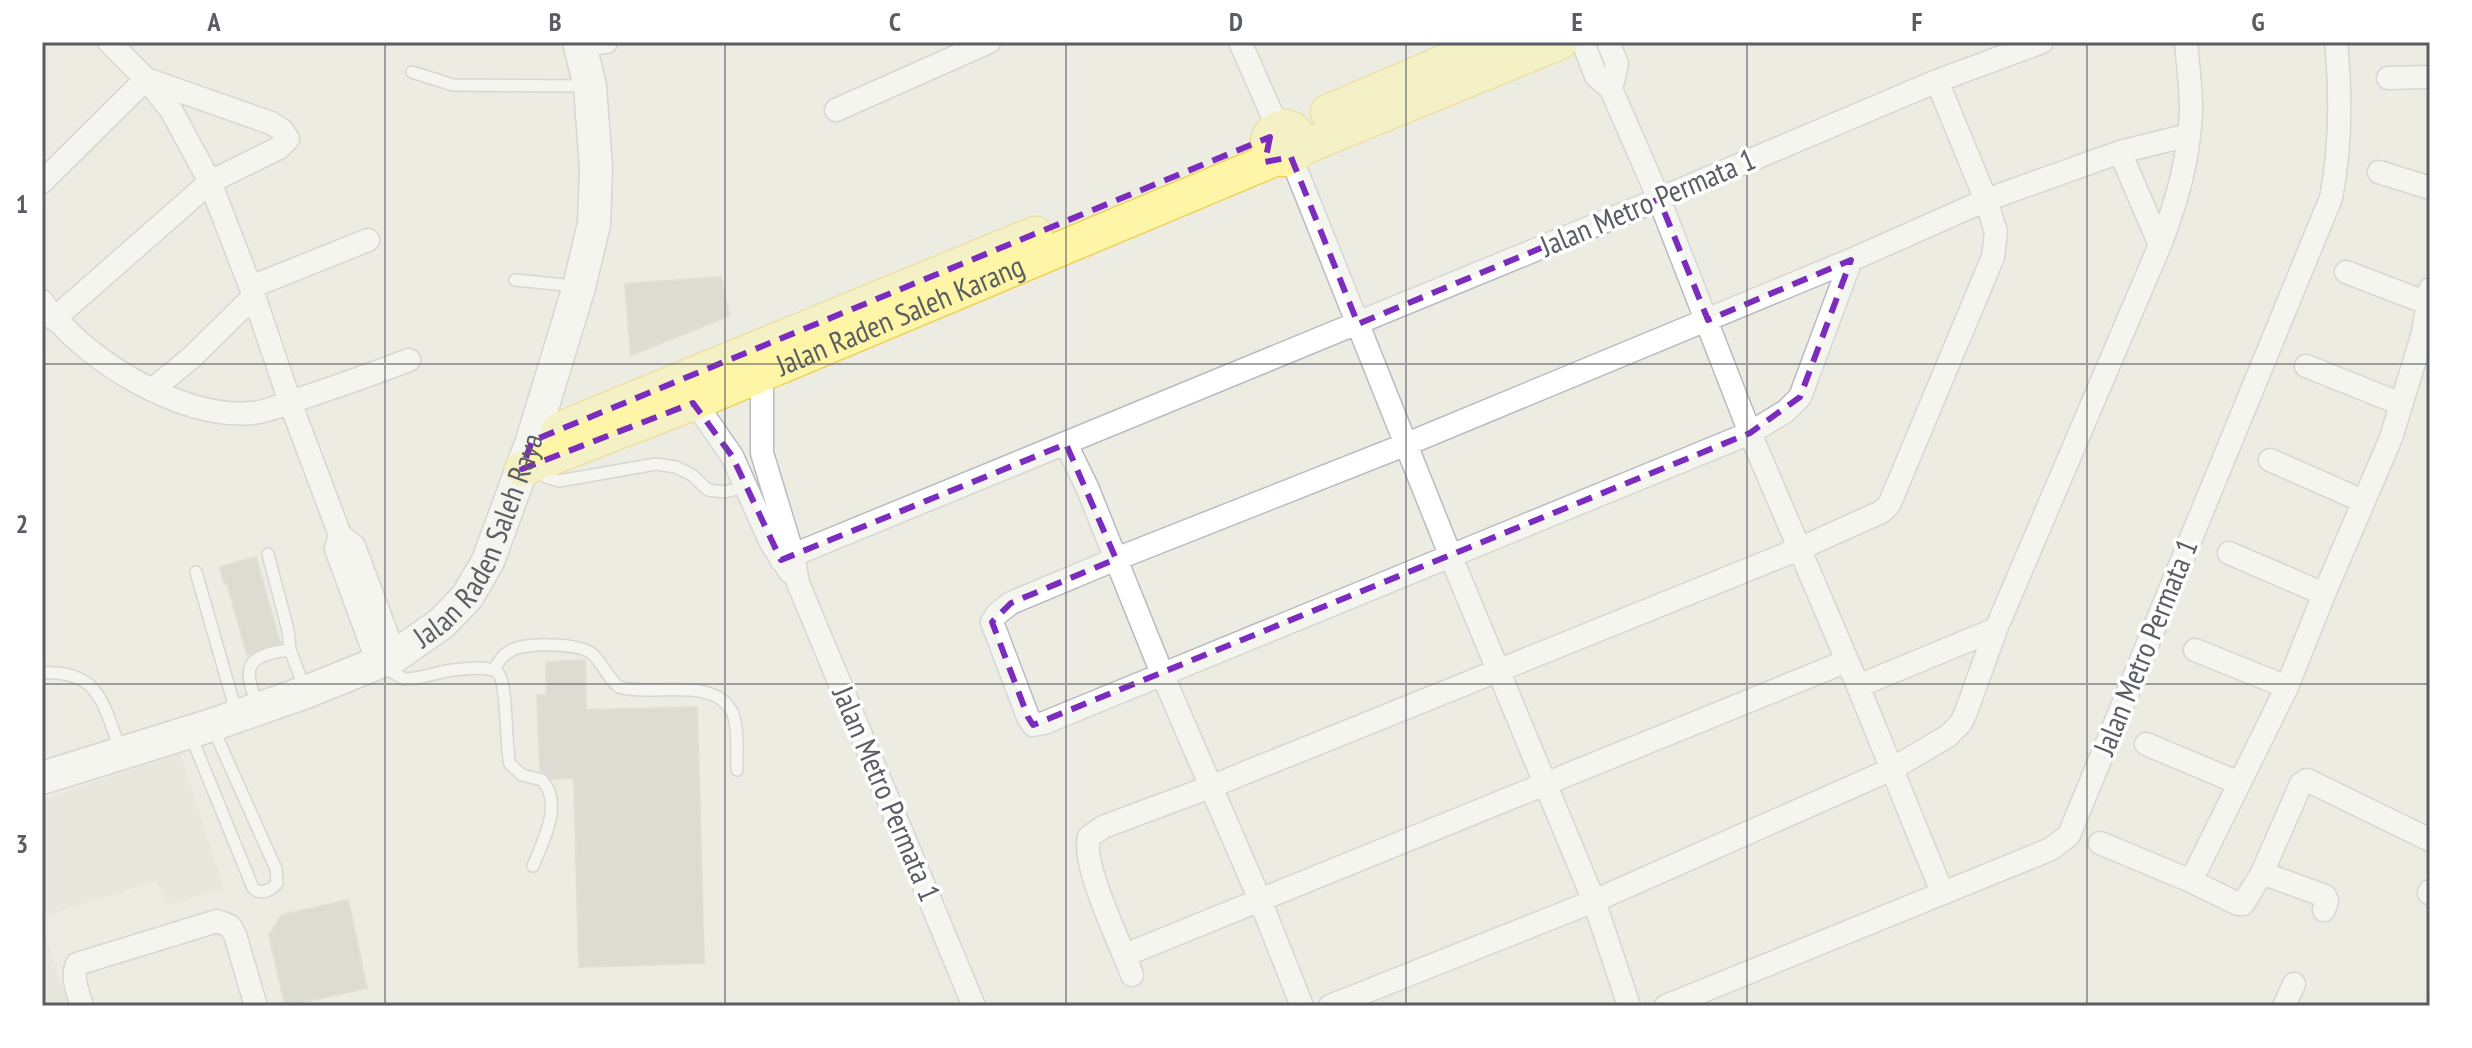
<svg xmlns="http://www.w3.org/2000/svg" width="2472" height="1048" font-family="'PT Sans Narrow',sans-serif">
<rect width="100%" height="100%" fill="#edece2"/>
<!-- industrial -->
<path fill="#e1dfda" d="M180 753 224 889 168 905 156 881 42 917V800Z
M42 926 69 1006H42Z"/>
<!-- building -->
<path fill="#cac8c1" stroke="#d2cec1" stroke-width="2" d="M721 277 729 316 631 355 625 284Z
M256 557 280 643 261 648 247 655 227 583 224 584 220 567Z
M585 660 586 710 697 707 704 963 579 967 574 778 551 779 545 772 540 771 537 695H547L546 662Z
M348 900 367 988 285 1006 269 935 282 915Z"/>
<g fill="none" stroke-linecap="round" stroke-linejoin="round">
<!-- service casing -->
<g stroke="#babbc1" stroke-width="14">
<path id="service" d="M412 72 453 85 585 86
M515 280 575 286
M536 469 546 477 559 481 656 464 676 467 692 475 708 490 724 492 746 487
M268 554 288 630 290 650
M196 572 237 715
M382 666 404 679C421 679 437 672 453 670 465 669 487 665 497 672 508 680 505 746 510 764L522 775 542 780C564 804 542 843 533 866
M494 670C498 663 502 655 510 651 524 642 577 643 591 653 602 661 607 678 619 687 652 697 717 675 733 714 739 730 736 753 737 770
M42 673C100 670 103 704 120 749
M259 708C242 668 244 655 290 650L305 689
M191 736 253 888C260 895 271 891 277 883L276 869 212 726"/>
</g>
<!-- minor casing -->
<g stroke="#babbc1" stroke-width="25">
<path id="minor" d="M109 42 146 79 171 110 210 182 254 296 290 402 340 535 354 546 395 656
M1240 42 1278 128
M1583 42 1596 76 1611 89 1659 199 1750 433 1858 686 1942 892
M1608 42 1617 64 1611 89
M580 46 606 42
M2388 78 2430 77
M836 110 989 42
M2120 152 2160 245
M1291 157 1451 557 1594 901 1629 1006
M2379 172 2430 188
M42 182 146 79 271 123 282 130 288 139 279 148 210 182 54 319
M1851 260 1800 397 1786 411 1750 433 1044 723 1033 725 1028 717 992 622 997 614 1011 603 1116 559 1407 444 1851 260 1986 200 2120 152 2189 135
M2346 272 2427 303
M251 287 368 240
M42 301C81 358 181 420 252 413 267 412 284 404 299 399 336 387 372 374 409 360
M758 365 762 374V453L793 555 798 583 974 1006
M2306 366 2401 404
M152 390 192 357 254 296
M689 394 732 456 771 543 790 572
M1066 444 1087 487 1163 676 1260 900 1302 1006
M2270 460 2363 501
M340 535 336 549 378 663
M2229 553 2324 594
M781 560 1659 199 1937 81 2042 42
M2195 650 2287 687
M1858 686 1996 629
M2146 744 2239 783
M2100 843 2191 881 2238 904H2243L2262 873 2301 784 2307 780 2430 840
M2262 873 2325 896 2327 901 2324 910
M2191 881 2287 687 2324 594 2391 438 2423 333 2430 289
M2429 893 2430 891
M1125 955 1847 661
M1132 975C1121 944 1081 865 1089 837L1103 827 1210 787 1799 549 1881 512 1889 505 1993 257 1996 232 1986 200 1937 81
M82 1006C78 993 71 977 77 964L217 921 230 926 235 935 256 1006
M1330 1006 1594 901 1892 769 1948 736 1961 723 1966 712 1996 629 2160 245C2177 201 2189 159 2191 111 2191 88 2188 65 2186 42
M1666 1006 2051 849 2069 835 2331 198C2341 147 2341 94 2336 42
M2284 1006 2294 984"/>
</g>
<!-- secondary casing -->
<g stroke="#b8bac0" stroke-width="35">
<g id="secondary">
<path id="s1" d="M42 778 212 725 306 692 395 656 442 623 467 597 488 561 532 441 579 287 594 224 596 169 590 86 579 42"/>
</g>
</g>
<!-- primary casing -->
<g stroke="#efd159" stroke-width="37">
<g id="primary">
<path d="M1328 112 1492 42"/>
<circle cx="1284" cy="143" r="16"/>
<path d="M1299 149 1560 42"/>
<path d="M558 430 1035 234"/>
<path id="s2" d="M522 469 693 403 1279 157"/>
</g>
</g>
<!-- service -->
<use href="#service" stroke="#fff" stroke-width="11"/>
<!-- minor -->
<use href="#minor" stroke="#fff" stroke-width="22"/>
<!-- secondary -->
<use href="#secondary" stroke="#fff" stroke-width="32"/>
<!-- primary -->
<use href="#primary" stroke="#fef6a6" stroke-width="34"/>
</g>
<!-- marked area -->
<path d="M0 0H2472V1048H0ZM1270 137 1265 162 1291 157 1358 324 1659 199 1708 320 1851 260 1800 397 1750 433 1033 725 1028 717 992 622 1011 603 1116 559 1066 444 781 560 732 456 693 403 522 469 532 441Z" fill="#edece2" fill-opacity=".55" fill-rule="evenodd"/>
<path fill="none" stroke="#7b2cbf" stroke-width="6" stroke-dasharray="16 10" stroke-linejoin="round" d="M1270 137 1265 162 1291 157 1358 324 1659 199 1708 320 1851 260 1800 397 1750 433 1033 725 1028 717 992 622 1011 603 1116 559 1066 444 781 560 732 456 693 403 522 469 532 441Z"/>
<!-- grid -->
<path fill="none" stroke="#5a5d63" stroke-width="2" stroke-opacity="0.55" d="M385 42V1006M725 42V1006M1066 42V1006M1406 42V1006M1747 42V1006M2087 42V1006M42 364H2430M42 684H2430"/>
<g text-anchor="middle" stroke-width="7" stroke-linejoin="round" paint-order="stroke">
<!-- street labels -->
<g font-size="30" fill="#5a5d63" stroke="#fff">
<text transform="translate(1648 203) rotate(-23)" y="10">Jalan Metro Permata 1</text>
<text dy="10" stroke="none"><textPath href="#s2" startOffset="408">Jalan Raden Saleh Karang</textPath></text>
<text dy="10" stroke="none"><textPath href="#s1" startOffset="522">Jalan Raden Saleh Raya</textPath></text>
<text transform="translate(2146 647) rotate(-68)" y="10">Jalan Metro Permata 1</text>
<text transform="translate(886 794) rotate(67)" y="10">Jalan Metro Permata 1</text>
</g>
</g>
<!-- border -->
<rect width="2472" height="1048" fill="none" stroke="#ffffff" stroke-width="88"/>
<rect x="44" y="44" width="2384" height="960" fill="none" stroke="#5a5d63" stroke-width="3"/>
<g font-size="26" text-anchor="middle" font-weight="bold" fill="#5a5d63">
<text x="214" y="31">A</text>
<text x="555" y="31">B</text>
<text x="895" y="31">C</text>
<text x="1236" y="31">D</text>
<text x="1577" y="31">E</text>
<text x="1917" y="31">F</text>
<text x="2258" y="31">G</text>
<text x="22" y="213">1</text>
<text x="22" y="533">2</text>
<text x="22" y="853">3</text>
</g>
</svg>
